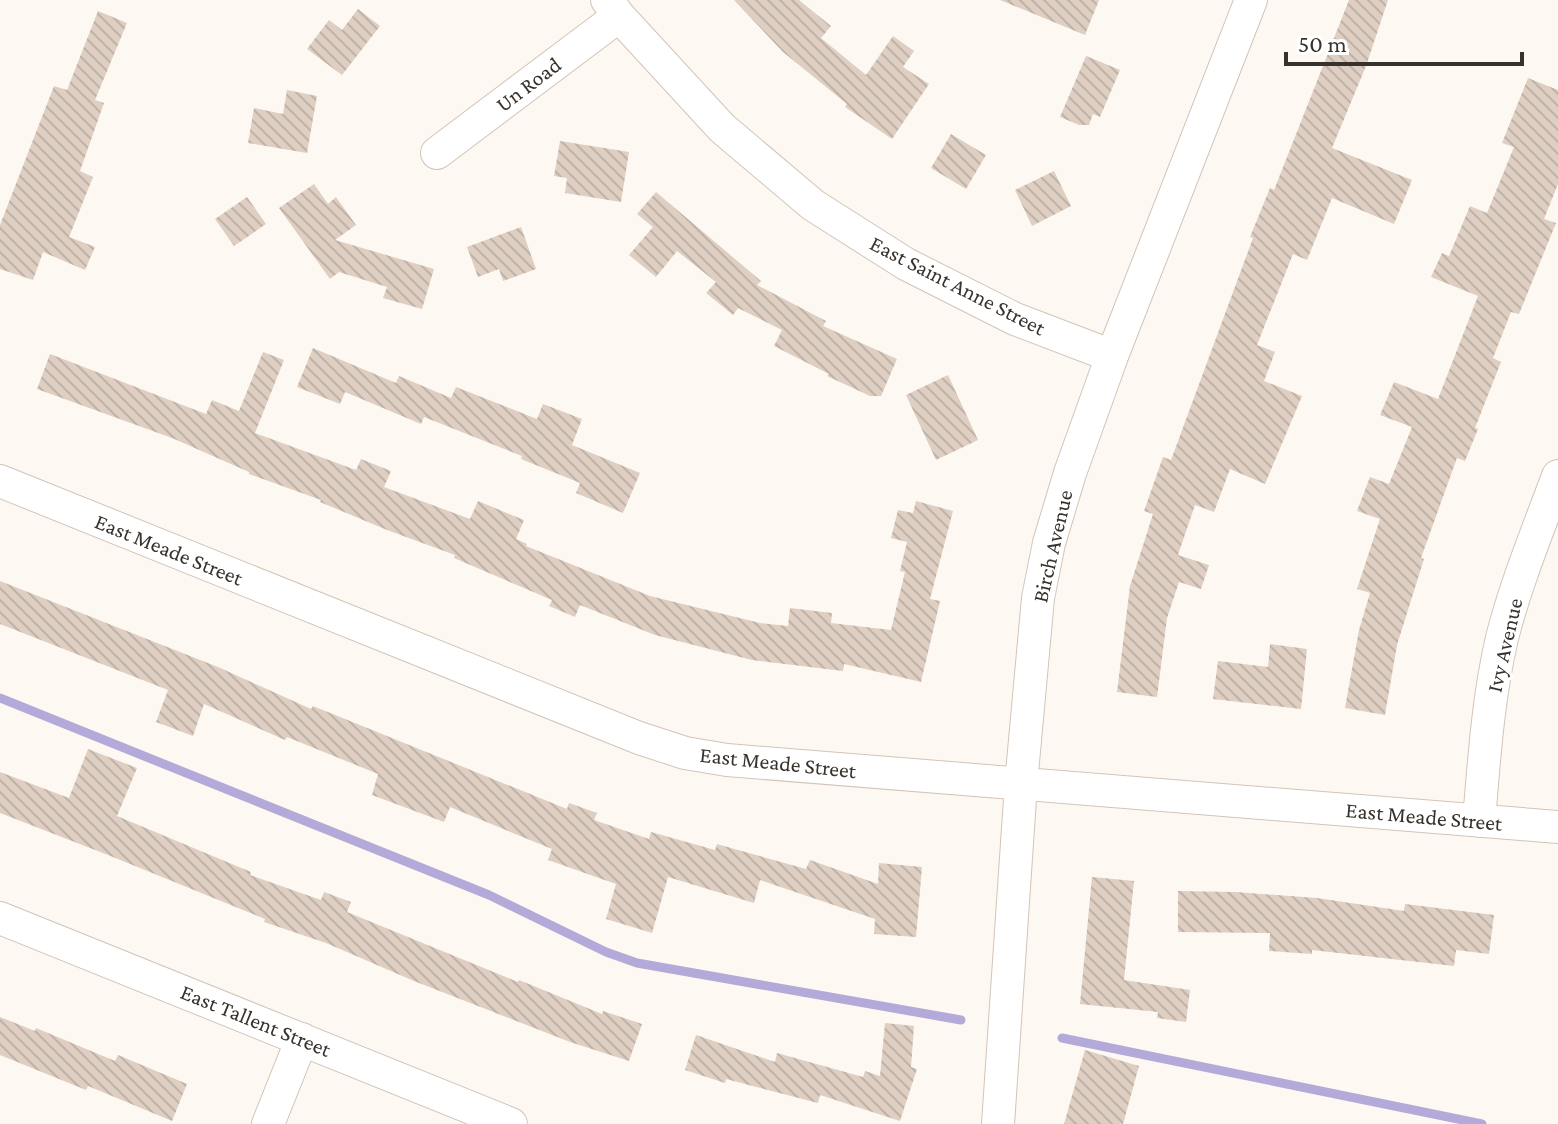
<svg xmlns="http://www.w3.org/2000/svg" width="1558" height="1124" font-family="'Crimson Pro',serif">
<defs>
<pattern id="building-back-hatch" width="6" height="6" patternUnits="userSpaceOnUse" patternTransform="scale(2)"><rect width="6" height="6" fill="#decfc2"/><path d="M-1 5l2 2M0 0l6 6M5-1l2 2" fill="none" stroke="#bfb2a7"/></pattern>
</defs>
<rect width="100%" height="100%" fill="#fef8f3"/>
<g fill="none" stroke-linecap="round" stroke-linejoin="round">
<!-- stream -->
<path stroke="#b4aad9" stroke-width="9" d="M0 698 489 895 606 952 637 963 961 1020
M1062 1038 1482 1124"/>
</g>
<!-- building -->
<path fill="url(#building-back-hatch)" d="M734 0H799L831 26 821 38 866 75 893 36 914 51 903 67 929 84 892 139 845 107 847 104 783 52Z
M1000 0H1099L1085 35Z
M1349 0H1388L1366 66 1332 148 1412 180 1394 224 1332 198 1307 260 1293 254 1257 345 1275 352 1264 381 1302 396 1265 484 1230 469 1214 512 1195 505 1178 555 1209 565 1201 589 1179 582 1167 618 1157 697 1117 692 1130 586 1153 514 1144 511 1163 457 1171 460 1253 238 1250 237 1270 188 1274 190Z
M358 9 380 26 342 75 307 49 329 20 342 30Z
M98 11 127 23 95 100 104 103 80 171 93 177 69 237 95 247 85 270 43 252 33 280 0 269V225L54 86 67 90Z
M1086 56 1120 70 1100 117 1093 114 1089 125H1079L1060 117Z
M1528 78 1558 90V184L1544 219 1556 223 1519 314 1511 312 1493 358 1501 362 1475 428 1478 429 1465 461 1457 458 1421 558 1424 559 1397 645 1385 715 1345 708 1359 630 1370 593 1357 589 1380 519 1357 511 1370 477 1389 484 1412 427 1380 415 1394 382 1438 399 1478 296 1431 277 1442 253 1449 256 1470 206 1487 213 1514 147 1502 143Z
M287 90 317 96 307 153 248 143 254 108 283 114Z
M951 134 986 155 966 189 931 168Z
M560 141 629 152 621 202 565 193 567 178 554 176Z
M1054 171 1071 206 1032 226 1015 190Z
M314 184 328 204 336 197 356 225 335 240 434 269 422 309 383 298 387 287 339 272 330 279 279 208Z
M656 192 761 281 757 285 826 321 823 326 897 359 881 396H870L827 376 829 374 774 346 782 330 738 308 733 315 706 293 716 282 677 251 656 277 629 255 653 227 637 214Z
M247 197 266 224 234 246 215 219Z
M521 227 536 269 503 281 499 269 478 277 467 247Z
M313 348 396 383 399 376 451 398 456 387 537 419 543 404 582 419 572 445 640 473 623 513 576 493 580 483 521 459 522 456 424 417 421 424 345 392 340 404 297 387Z
M263 352 284 360 255 433 356 470 361 459 391 471 384 487 470 519 478 501 524 520 516 539 527 544 526 546 650 596 760 623 788 626 790 608 832 613 831 623 891 630 905 572 900 571 907 542 891 538 898 510 913 513 916 501 953 511 930 599 940 601 921 682 844 664 843 671 752 660 655 635 580 605 575 617 549 606 552 600 454 558 455 555 387 530 320 502 321 500 249 474V472L172 438 37 389 50 354 206 414 212 400 239 411Z
M948 375 978 440 936 460 906 395Z
M0 581 218 667 311 709 313 706 567 809 569 803 597 813 594 820 649 839 651 832 715 850 717 844 806 869 810 860 878 884 879 863 922 867 916 937 874 934 875 919 760 880 754 903 668 877 652 933 606 919 616 884 548 860 552 849 450 807 444 822 372 795 378 774 287 737 285 740 204 704 193 736 156 722 168 690 0 624Z
M1270 644 1307 649 1301 709 1213 699 1218 661 1268 667Z
M88 749 137 768 117 816 251 872 250 875 321 900 324 892 351 902 347 912 518 982 519 980 602 1014 603 1011 642 1024 629 1061 570 1042 414 981 326 943 264 922 265 919 108 855 0 813V772L69 798Z
M1092 877 1134 881 1124 980 1190 990 1186 1022 1157 1018 1158 1012 1080 1004Z
M1178 891 1235 892 1317 898 1404 911 1405 904 1494 915 1489 954 1456 950 1454 966 1312 950V954L1269 951 1270 933 1178 932Z
M0 1017 35 1031 36 1028 115 1061 118 1055 187 1084 172 1121 88 1086 86 1090 0 1055Z
M885 1023 914 1026 911 1067 917 1069 900 1121 820 1095 818 1103 726 1079 725 1083 685 1070 696 1035 775 1062 777 1053 863 1077 865 1071 880 1076Z
M1085 1050 1139 1066 1123 1124H1064Z"/>
<g fill="none" stroke-linecap="round" stroke-linejoin="round">
<!-- street casing -->
<g stroke="#d3c4b8" stroke-width="34">
<path id="street" d="M607 0 619 16 722 128 813 205 906 264 1015 319 1112 356
M437 153 619 16
M0 481 639 738 685 753 727 760 1558 827
M1479 821C1484 760 1488 698 1502 638 1516 583 1538 530 1558 476
M0 918 511 1124
M268 1124 302 1039
M998 1124 1021 784 1038 598 1049 543 1070 473 1112 356 1251 0"/>
</g>
<!-- street -->
<use href="#street" stroke="#fff" stroke-width="32"/>
</g>
<g text-anchor="middle" stroke-width="6" stroke-linejoin="round" paint-order="stroke">
<!-- street labels -->
<g font-size="22" fill="#38322d" stroke="#fff">
<text transform="translate(528 84) rotate(-37)" y="8">Un Road</text>
<text transform="translate(958 285) rotate(27)" y="8">East Saint Anne Street</text>
<text transform="translate(1052 546) rotate(-77)" y="8">Birch Avenue</text>
<text transform="translate(169 549) rotate(22)" y="8">East Meade Street</text>
<text transform="translate(1504 645) rotate(-77)" y="8">Ivy Avenue</text>
<text transform="translate(778 762) rotate(6)" y="8">East Meade Street</text>
<text transform="translate(1424 816) rotate(5)" y="8">East Meade Street</text>
<text transform="translate(256 1020) rotate(22)" y="8">East Tallent Street</text>
</g>
</g>
<!-- scale -->
<path d="M1286 52v12h236v-12" fill="none" stroke="#38322d" stroke-width="4"/>
<text x="1298" y="52" font-size="24" fill="#38322d" stroke="#ffffff" stroke-width="6" paint-order="stroke">50 m</text>
</svg>
